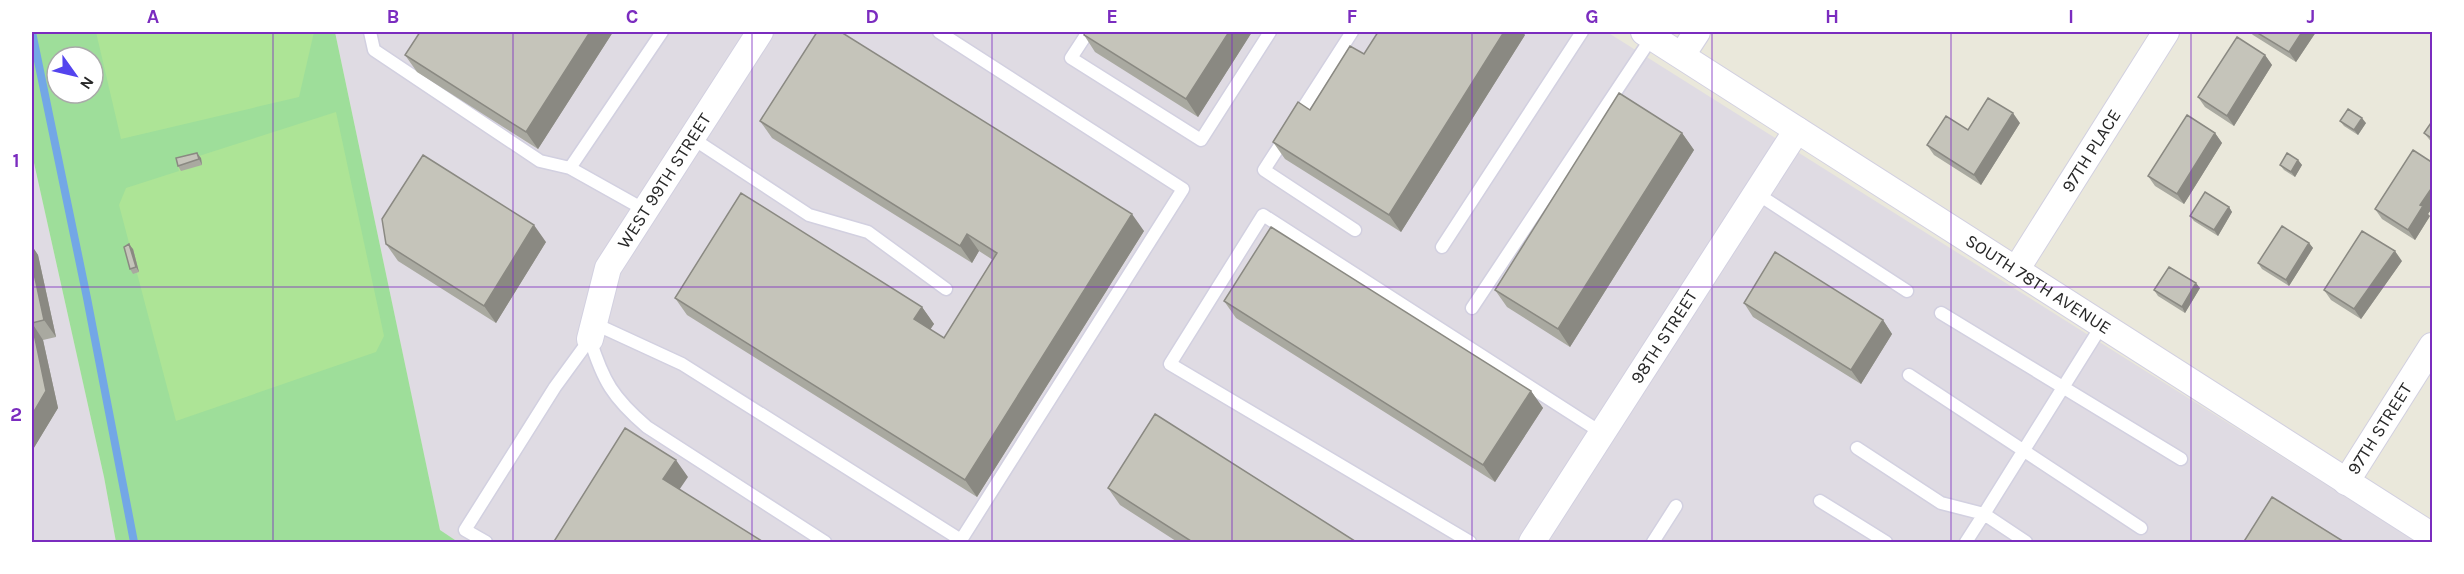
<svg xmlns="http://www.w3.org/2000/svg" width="2464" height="574" font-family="Karla,sans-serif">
<rect width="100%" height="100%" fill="#eae8db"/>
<!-- industrial -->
<path fill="#dfdbe3" d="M335 32H1607L2417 542H458L440 531Z
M32 154 104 477 116 542H32Z"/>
<!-- green -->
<path fill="#9ede9a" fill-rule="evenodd" d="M32 32H335L440 530 458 542H116L104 477 32 154ZM57 57H93V93H57Z"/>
<!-- pitch -->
<path fill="#ade496" d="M96 32H314L299 97 121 139Z
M336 112 384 336 376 352 176 421 119 205 126 188 179 171 177 163Z"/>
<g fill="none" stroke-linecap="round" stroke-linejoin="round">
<!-- stream -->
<path stroke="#73a7e6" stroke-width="8" d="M32 32 87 298 134 542"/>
<!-- lane casing -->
<g stroke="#d2d0e0" stroke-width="15">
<path id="lane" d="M370 32 374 50 540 161 570 168
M1088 32 1071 58 1201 140 1270 32
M1296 119 1352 32
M1286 136 1264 170 1355 230
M692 138 809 215 868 232 946 289
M1756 193 1907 291
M645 210 570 168 662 32
M1442 247 1582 32
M1472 308 1652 37
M1941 313 2181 459
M593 323 682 364 961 540 1183 189 939 32
M1909 375 2141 528
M1857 448 1941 503 1984 514 1966 542
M1820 501 1886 542
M486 542 465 530 555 387 590 339C603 381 613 398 647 427L825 542
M1470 542 1170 364 1263 215 1602 433
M1653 542 1676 506
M2026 542 1984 514 2102 325"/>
</g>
<!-- street casing -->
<g stroke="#d2d0e0" stroke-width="28">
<g id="street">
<path id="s1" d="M1644 32 2432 536"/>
<path d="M1682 55 1697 32"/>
<path id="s2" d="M2016 270 2166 32"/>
<path id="s3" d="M590 339 608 268 760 32"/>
<path id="s4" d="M2346 482 2432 346"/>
<path id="s5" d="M1532 542 1797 130"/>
</g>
</g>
<!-- lane -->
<use href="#lane" stroke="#fff" stroke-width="12"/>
<!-- street -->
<use href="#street" stroke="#fff" stroke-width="26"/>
</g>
<!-- wall -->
<path fill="#a9a9a0" d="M420 32H613L538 149 417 72 405 55Z
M1252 32 1198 117 1095 52 1084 35Z
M2250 32H2316L2296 62 2253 35Z
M1525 35 1401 232 1285 159 1273 142 1310 110 1364 54Z
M2265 55 2272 65 2234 126 2205 107 2198 97Z
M2433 120V144L2424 133Z
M760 121 1144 231 977 497 687 315 675 298 922 307 934 324 930 329 944 338 993 260 979 251 972 263 772 138Z
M2340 121 2366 123 2358 135 2344 126Z
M2020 123 1981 185 1934 155 1927 145Z
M1682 133 1694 150 1570 347 1507 307 1495 290Z
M2215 133 2222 143 2184 204 2155 186 2148 176Z
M201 158 202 165 181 171 178 166Z
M2298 160 2302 165 2295 177 2284 170 2280 165Z
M2433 163V207L2428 214 2430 216 2415 240 2382 219 2375 209Z
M2229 207 2232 212 2218 236 2194 221 2190 216Z
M546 242 496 323 398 261 386 244Z
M2309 243 2313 248 2289 286 2262 269 2258 263Z
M32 246 38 255 56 337 43 340 58 408 32 451Z
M133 249 139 272 133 274 130 269Z
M2402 261 2361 319 2331 300 2324 290Z
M2200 288 2185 313 2158 296 2154 290Z
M1224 301 1531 391 1543 408 1495 482 1236 318Z
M1744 303 1883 320 1892 334 1861 384 1753 317Z
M1108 488 1358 543H1179L1120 505Z"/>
<!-- shaded-wall -->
<path fill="#8a8982" d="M590 32H613L538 149 526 132Z
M1229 32H1252L1198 117 1186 99Z
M1504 32H1523L1525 35 1401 232 1389 215Z
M2302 32H2316L2296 62 2289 52Z
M2265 55 2272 65 2234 126 2227 116Z
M2013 113 2020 123 1981 185 1974 175Z
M2362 118 2366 123 2358 135 2354 130Z
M1682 133 1694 150 1570 347 1558 329Z
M2215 133 2222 143 2184 204 2177 194Z
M197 153 201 158 202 165 199 159Z
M2298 160 2302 165 2295 177 2291 172Z
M2433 186V207L2428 214 2430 216 2415 240 2408 230 2420 205Z
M2229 207 2232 212 2218 236 2214 230Z
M1132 214 1144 231 977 497 965 480Z
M534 225 546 242 496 323 484 306Z
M967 234 979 251 972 263 960 246Z
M2309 243 2313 248 2289 286 2286 280Z
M129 244 133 249 139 272 136 267Z
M32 246 38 255 56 337 44 320 32 264Z
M2395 251 2402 261 2361 319 2354 309Z
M2196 283 2200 288 2185 313 2182 307Z
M922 307 934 324 926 336 914 319Z
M1883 320 1892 334 1861 384 1851 370Z
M32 323 43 340 58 408 32 451Z
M1531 391 1543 408 1495 482 1483 465Z
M676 460 688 477 675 496 663 479Z"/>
<!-- building -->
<path fill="#c5c4ba" stroke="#8a8982" stroke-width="1.5" d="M420 32H590L526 132 405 55Z
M817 32H841L1132 214 965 480 675 298 741 193 922 307 914 319 944 338 997 253 967 234 960 246 760 121Z
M1085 32H1229L1186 99 1084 35Z
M1378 32H1504L1389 215 1273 142 1298 102 1310 110 1350 46 1364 54Z
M2256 32H2302L2289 52Z
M2237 37 2265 55 2227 116 2198 97Z
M1619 93 1682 133 1558 329 1495 290Z
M1988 98 2013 113 1974 175 1927 145 1946 116 1968 130Z
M2348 109 2362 118 2354 130 2340 121Z
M2187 115 2215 133 2177 194 2148 176Z
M2433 120V139L2424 133Z
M2413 150 2433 163V186L2420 205 2423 206 2408 230 2375 209Z
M197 153 199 159 178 166 176 158Z
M2287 153 2298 160 2291 172 2280 165Z
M423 155 534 225 484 306 386 244 382 219Z
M2205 192 2229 207 2214 230 2190 216Z
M2282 226 2309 243 2286 280 2258 263Z
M1271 227 1531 391 1483 465 1224 301Z
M2362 231 2395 251 2354 309 2324 290Z
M129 244 136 267 130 269 124 247Z
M1775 252 1883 320 1851 370 1744 303Z
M32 264 44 320 32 323Z
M2169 267 2196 283 2182 307 2154 290Z
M32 324 46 391 32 415Z
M1155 414 1358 543H1194L1108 488Z
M625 428 676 460 663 479 765 543H553Z
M2272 497 2346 543H2243Z"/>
<!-- grid -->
<path fill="none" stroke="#7b2cbf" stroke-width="1.5" stroke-opacity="0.55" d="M273 32V542M513 32V542M752 32V542M992 32V542M1232 32V542M1472 32V542M1712 32V542M1951 32V542M2191 32V542M32 287H2432"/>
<g text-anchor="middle" stroke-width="4.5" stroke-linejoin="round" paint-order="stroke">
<!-- street labels -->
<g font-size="18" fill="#282828" stroke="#fff">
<text dy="6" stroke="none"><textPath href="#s2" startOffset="141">97TH PLACE</textPath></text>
<text dy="6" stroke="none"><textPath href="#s3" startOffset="177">WEST 99TH STREET</textPath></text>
<text dy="6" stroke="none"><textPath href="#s1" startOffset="468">SOUTH 78TH AVENUE</textPath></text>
<text dy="6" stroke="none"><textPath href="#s5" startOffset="244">98TH STREET</textPath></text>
<text dy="6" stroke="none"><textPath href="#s4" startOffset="63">97TH STREET</textPath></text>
</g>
</g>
<!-- border -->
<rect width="2464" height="574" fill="none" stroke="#ffffff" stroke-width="66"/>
<!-- north arrow -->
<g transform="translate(75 75) rotate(124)"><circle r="28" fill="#ffffff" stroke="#a9a9a9" stroke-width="1.5"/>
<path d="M0-4.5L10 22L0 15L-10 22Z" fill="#5444ee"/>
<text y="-9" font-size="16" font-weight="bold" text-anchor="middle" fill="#282828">N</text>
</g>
<rect x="33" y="33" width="2398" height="508" fill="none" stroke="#7b2cbf" stroke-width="2"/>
<g font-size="20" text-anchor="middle" font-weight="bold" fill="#7b2cbf">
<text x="153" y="23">A</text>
<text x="393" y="23">B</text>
<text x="632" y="23">C</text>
<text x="872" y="23">D</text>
<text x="1112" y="23">E</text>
<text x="1352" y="23">F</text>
<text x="1592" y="23">G</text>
<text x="1832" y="23">H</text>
<text x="2071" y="23">I</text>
<text x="2311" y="23">J</text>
<text x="16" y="167">1</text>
<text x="16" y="421">2</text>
</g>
</svg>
